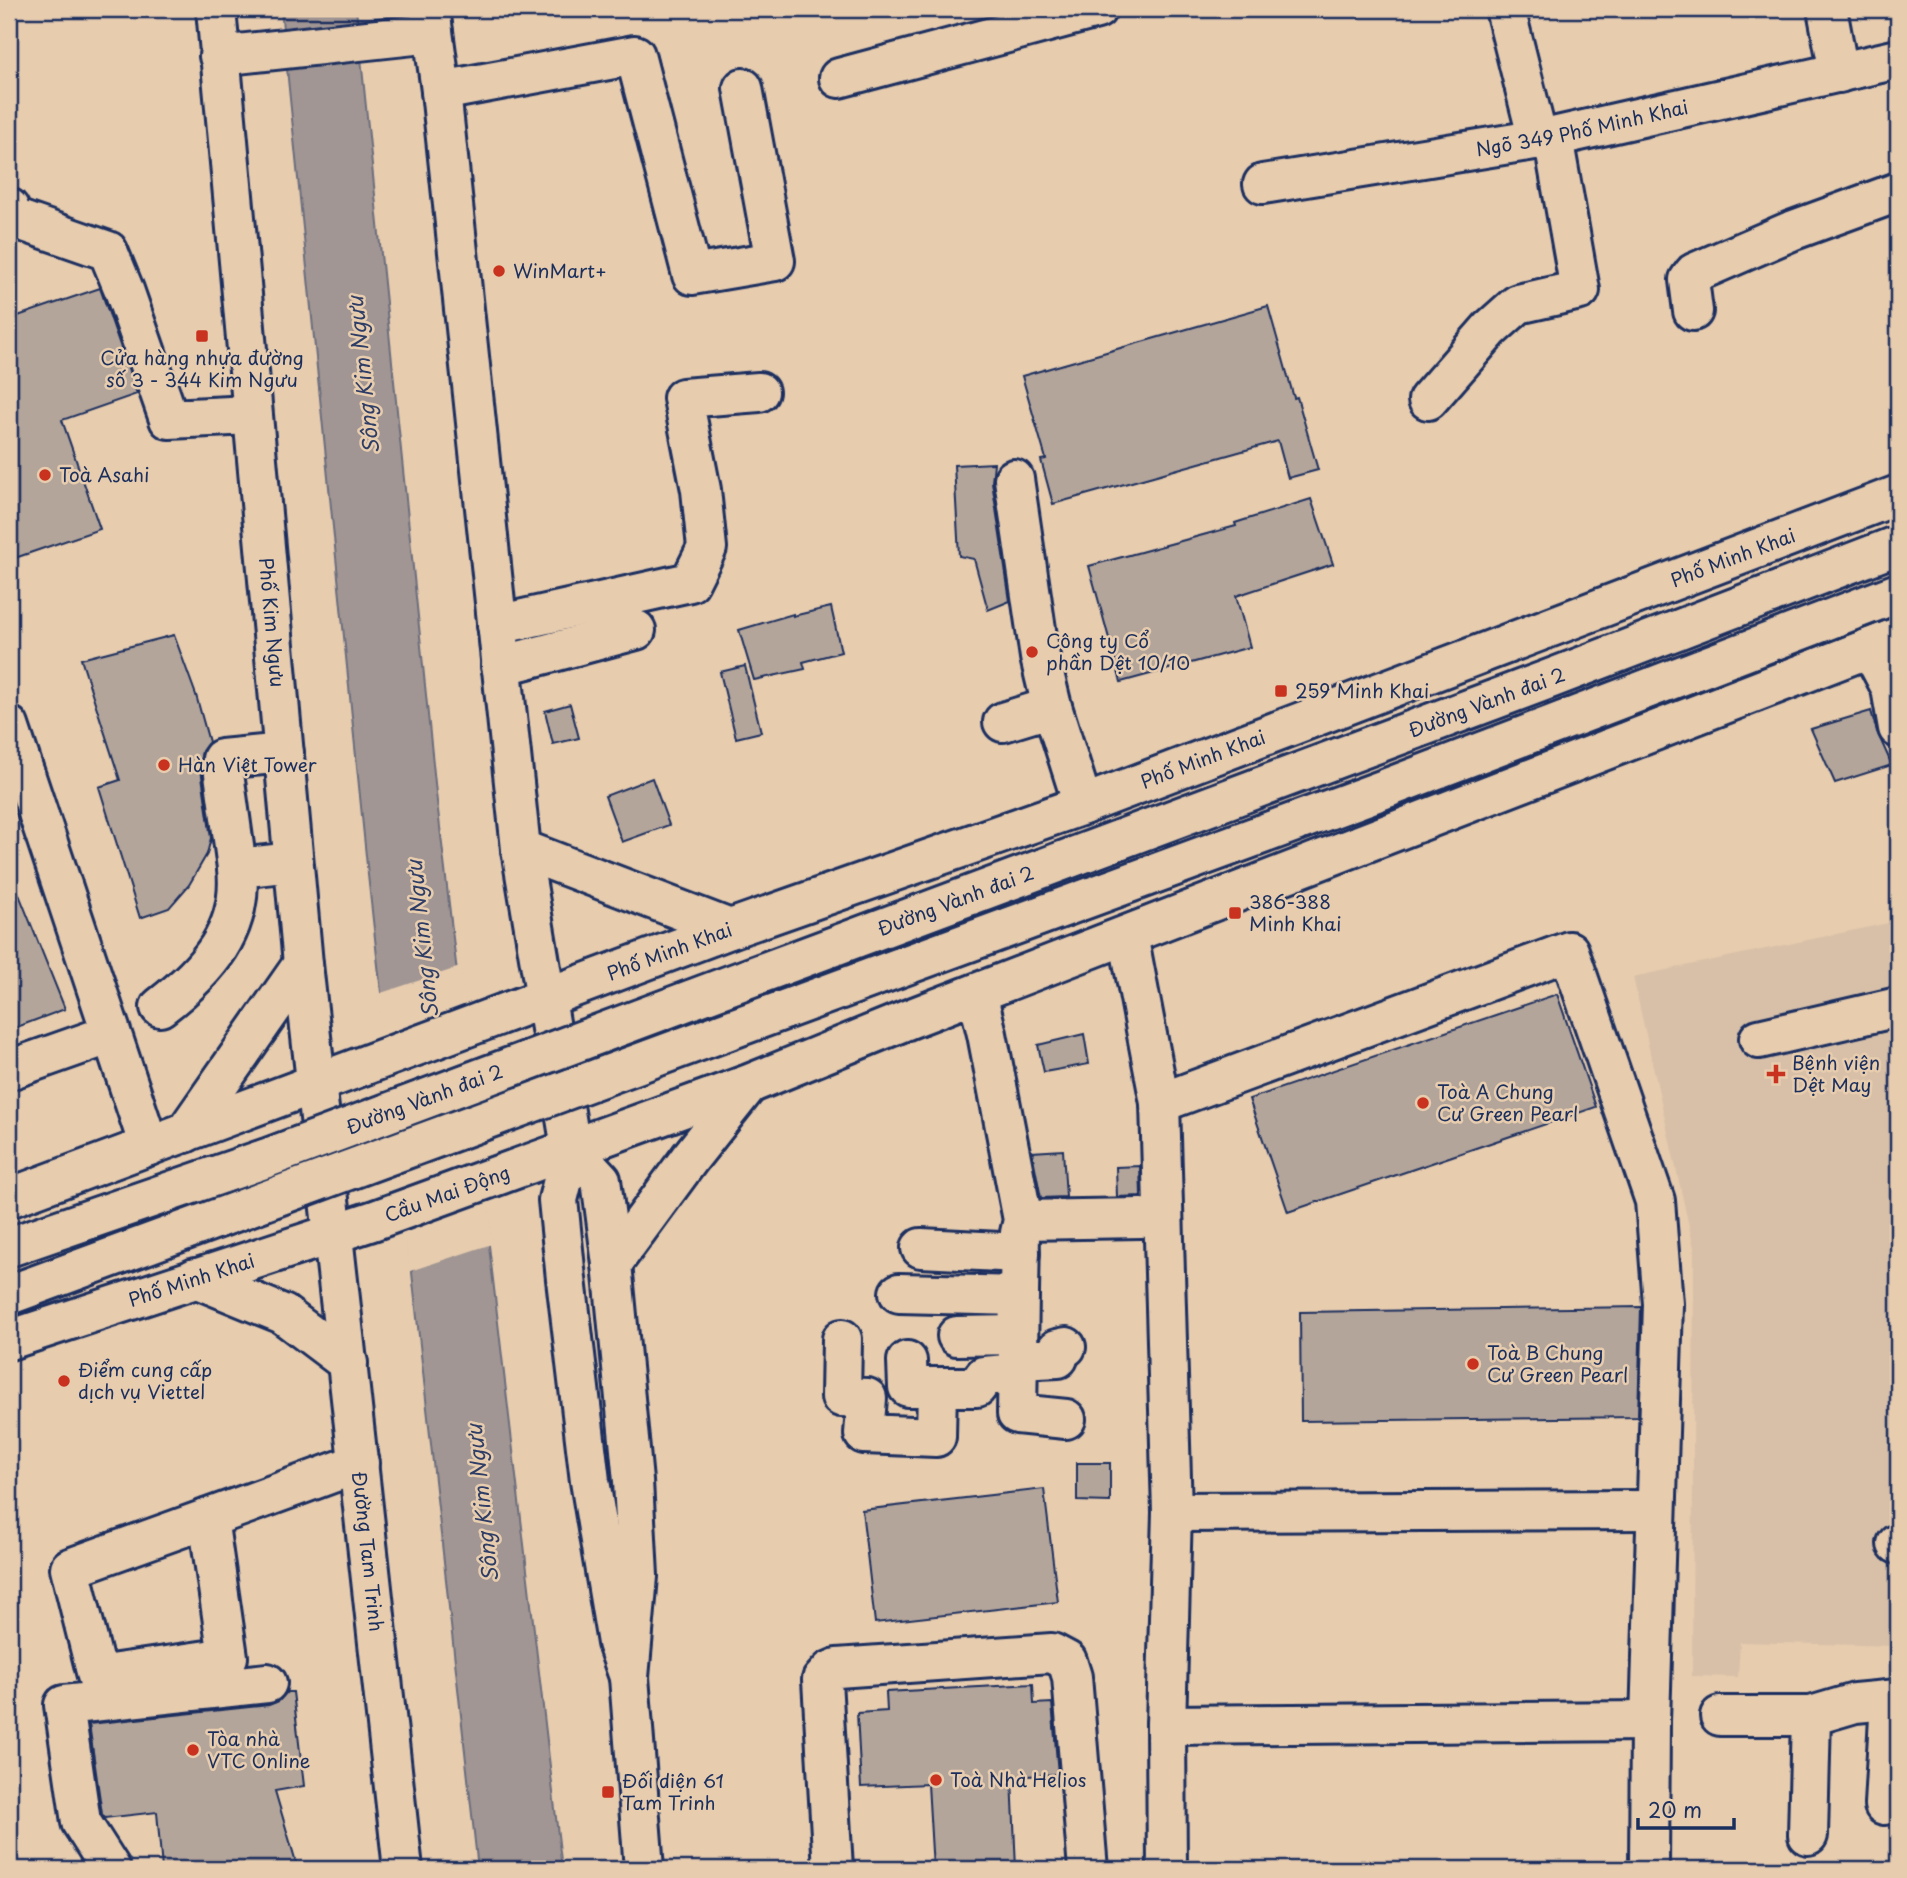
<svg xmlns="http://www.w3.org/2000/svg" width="1907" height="1878" font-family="'Playpen Sans',sans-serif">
<rect width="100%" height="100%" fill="#e7ccae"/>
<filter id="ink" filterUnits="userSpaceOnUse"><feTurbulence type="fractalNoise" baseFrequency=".0143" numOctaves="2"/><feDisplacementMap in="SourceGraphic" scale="14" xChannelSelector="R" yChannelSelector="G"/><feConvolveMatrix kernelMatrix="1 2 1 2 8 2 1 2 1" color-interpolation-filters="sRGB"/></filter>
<g filter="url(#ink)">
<!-- built -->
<path fill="#d8c0a8" d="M1898 921V1646L1740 1642 1738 1677 1692 1676 1694 1248 1633 977Z"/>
<!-- water -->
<path fill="#a19693" stroke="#6b6d7e" stroke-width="2" d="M281 9H356L436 793 562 1869H478L367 866Z"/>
<!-- pier -->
<path fill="#e7ccae" d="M460 967 492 1244 410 1271 378 994Z"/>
<!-- building -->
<path fill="#b4a59a" stroke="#1b2f5e" stroke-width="2" d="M100 288 137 394 62 420 100 529 9 560V319Z
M1268 306 1294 398 1297 397 1318 470 1288 478 1278 441 1053 504 1041 460 1046 459 1022 376Z
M994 463 992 482 1010 601 988 610 974 559 959 556 954 465Z
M1311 499 1333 564 1236 596 1250 647 1121 682 1089 566 1236 526 1235 523Z
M831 607 841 652 803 662 805 669 754 680 739 630 793 614V616Z
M174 635 196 695 209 742 202 751 200 762 211 838 207 854 189 885 169 908 140 918 99 787 120 780 81 659Z
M745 666 761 732 736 738 720 672Z
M570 704 579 738 553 744 545 711Z
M1871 711 1877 732 1892 765 1835 783 1811 729Z
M652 778 669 825 622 842 605 796Z
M10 872 65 1009 9 1030V873Z
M1557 994 1596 1107 1288 1212 1249 1099Z
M1084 1034 1089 1064 1044 1072 1038 1045Z
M1063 1150 1066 1197 1041 1198 1032 1152Z
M1140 1166 1141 1196 1117 1197 1116 1167Z
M1641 1307 1638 1417 1301 1421 1300 1312Z
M1077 1463H1110V1502L1077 1501Z
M1044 1489 1058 1602 875 1623 862 1510Z
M1033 1684 1034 1704 1052 1703 1058 1774 1012 1777 1016 1869H933L928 1784 861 1787 857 1713 887 1711 886 1692Z
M287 1692H293L304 1786 275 1791 298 1869H162L157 1812 105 1818 102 1814 89 1724 269 1705 279 1701Z"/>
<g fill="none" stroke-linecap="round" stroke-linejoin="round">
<!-- minor casing -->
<g stroke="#1b2f5e" stroke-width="44">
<g id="minor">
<path d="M1505 9 1538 140"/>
<path d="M1827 9 1839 73"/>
<path d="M839 78 1097 9"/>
<path d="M441 91 635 55 692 275 775 261 743 88"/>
<path id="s1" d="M1263 184 1553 137 1898 59"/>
<path d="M9 208 13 218 108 251 124 290 169 419 251 415"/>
<path d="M1693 311 1689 280 1694 273 1791 231 1898 192"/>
<path d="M1428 400 1490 329 1518 304 1580 290 1553 137"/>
<path d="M1014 479 1040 657 1052 707"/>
<path d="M497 625 690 582 707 548 701 490 683 398 759 392"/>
<path d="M1870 648 1891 688 1898 728"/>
<path d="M501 666 636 630"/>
<path d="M1003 722 1052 707 1083 805"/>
<path d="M9 726 149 1146"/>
<path d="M237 868 222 759 284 753"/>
<path d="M1128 935 1160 1103 1172 1512 1166 1725 1167 1869"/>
<path d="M977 993 987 1034 1023 1220 1020 1233 1017 1414 1066 1419"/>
<path d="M160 1007C207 971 244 930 237 868L293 862"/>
<path d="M1759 1039 1898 1007"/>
<path d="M9 1070 111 1034"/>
<path d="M1160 1103 1569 951 1655 1201 1663 1304 1650 1721 1649 1869"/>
<path d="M1023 1220 1141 1218"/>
<path d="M921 1248 1020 1253"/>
<path d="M899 1293 1019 1296"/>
<path d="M957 1336 1018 1335"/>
<path d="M842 1339 841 1397 867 1398 864 1434 936 1437 937 1387"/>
<path d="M1018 1360 1058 1358 1057 1349 1066 1347"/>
<path d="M907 1361 908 1387H977L984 1376 1018 1373"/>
<path d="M1172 1512 1656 1510"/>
<path d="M208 1518 228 1657 97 1676 70 1568C166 1533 263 1499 359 1463"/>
<path d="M1897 1544H1898"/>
<path d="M1720 1716H1811L1855 1703 1898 1699"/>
<path d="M1166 1725 1650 1721"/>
<path d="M1884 1805 1890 1700"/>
<path d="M1808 1835 1811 1716"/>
<path d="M111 1869 81 1822 64 1705 267 1683"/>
<path d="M833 1869 822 1680 830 1671 837 1668 1052 1653 1067 1661 1072 1677 1088 1869"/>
</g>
</g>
<!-- major casing -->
<g stroke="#1b2f5e" stroke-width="44">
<g id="major">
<path id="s2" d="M216 9 303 964 403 1869"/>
<path d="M430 9 441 91 521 849 571 1148 558 1200 566 1279 590 1481 617 1643 629 1677"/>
<path d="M219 56 433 33"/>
<path d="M521 849 730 929"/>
<path d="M185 1133 303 964"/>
<path d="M571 1148 601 1180 612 1264 633 1481 638 1576 629 1677 644 1869"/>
<path id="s3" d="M9 1198 730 929 1083 805 1898 495"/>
<path d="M612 1264 690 1158 748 1085"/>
<path d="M195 1278 283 1314 348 1363"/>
<path id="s4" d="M9 1340 375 1220 749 1084 909 1019 1898 637"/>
</g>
</g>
<!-- minor -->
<use href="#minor" stroke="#e7ccae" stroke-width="38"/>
<!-- major -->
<use href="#major" stroke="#e7ccae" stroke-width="38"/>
<!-- highway-bridge casing -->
<g stroke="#1b2f5e" stroke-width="44" stroke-linecap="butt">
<g id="highway-bridge">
<path id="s5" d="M9 1247 267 1158 1552 678 1898 545"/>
<path d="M9 1295 1382 790 1898 593"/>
</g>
</g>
<!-- highway-bridge -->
<use href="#highway-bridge" stroke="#e7ccae" stroke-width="38"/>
</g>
</g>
<!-- markers -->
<g fill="#c8321e" stroke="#e7ccae" stroke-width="2.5">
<circle cx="499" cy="271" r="7"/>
<rect x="195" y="329" width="14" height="14" rx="3.5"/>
<circle cx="45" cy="475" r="7"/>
<circle cx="1032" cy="652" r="7"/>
<rect x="1274" y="684" width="14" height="14" rx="3.5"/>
<circle cx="164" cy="765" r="7"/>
<rect x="1228" y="906" width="14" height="14" rx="3.5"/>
<path d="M1772.5 1063.5h7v7h7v7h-7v7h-7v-7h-7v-7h7z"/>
<circle cx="1423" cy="1103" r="7"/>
<circle cx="1473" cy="1364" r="7"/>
<circle cx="64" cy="1381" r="7"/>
<circle cx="193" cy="1750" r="7"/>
<circle cx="936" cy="1780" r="7"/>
<rect x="601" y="1785" width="14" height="14" rx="3.5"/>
</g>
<g text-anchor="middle" stroke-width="5" stroke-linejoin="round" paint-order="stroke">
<!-- street labels -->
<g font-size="19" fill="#1b2f5e" stroke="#e7ccae">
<text dy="7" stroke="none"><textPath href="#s1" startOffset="324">Ngõ 349 Phố Minh Khai</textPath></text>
<text dy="7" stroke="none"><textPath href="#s3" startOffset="1839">Phố Minh Khai</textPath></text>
<text dy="7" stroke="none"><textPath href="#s2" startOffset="616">Phố Kim Ngưu</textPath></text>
<text dy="7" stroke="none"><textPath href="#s5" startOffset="1575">Đường Vành đai 2</textPath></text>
<text dy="7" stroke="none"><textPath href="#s3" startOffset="1272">Phố Minh Khai</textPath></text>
<text dy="7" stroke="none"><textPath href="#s5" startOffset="1008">Đường Vành đai 2</textPath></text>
<text dy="7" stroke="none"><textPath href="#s3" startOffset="705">Phố Minh Khai</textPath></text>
<text dy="7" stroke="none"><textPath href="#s5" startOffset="441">Đường Vành đai 2</textPath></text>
<text dy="7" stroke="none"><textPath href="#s4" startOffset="462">Cầu Mai Động</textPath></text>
<text dy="7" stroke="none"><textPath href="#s4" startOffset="192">Phố Minh Khai</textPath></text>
<text dy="7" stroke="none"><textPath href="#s2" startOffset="1550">Đường Tam Trinh</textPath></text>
</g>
<!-- poi labels -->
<g font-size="19" fill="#1b2f5e" stroke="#e7ccae" text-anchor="start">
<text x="513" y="278">WinMart+</text>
<text x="202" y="365" text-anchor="middle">Cửa hàng nhựa đường<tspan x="202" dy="22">số 3 - 344 Kim Ngưu</tspan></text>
<text x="59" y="482">Toà Asahi</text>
<text x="1046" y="648">Công ty Cổ<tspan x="1046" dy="22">phần Dệt 10/10</tspan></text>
<text x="1295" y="698">259 Minh Khai</text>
<text x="178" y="772">Hàn Việt Tower</text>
<text x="1249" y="909">386-388<tspan x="1249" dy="22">Minh Khai</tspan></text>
<text x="1792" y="1070">Bệnh viện<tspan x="1792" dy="22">Dệt May</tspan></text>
<text x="1437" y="1099">Toà A Chung<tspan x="1437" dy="22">Cư Green Pearl</tspan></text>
<text x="1487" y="1360">Toà B Chung<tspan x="1487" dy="22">Cư Green Pearl</tspan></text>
<text x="78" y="1377">Điểm cung cấp<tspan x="78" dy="22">dịch vụ Viettel</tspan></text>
<text x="207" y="1746">Tòa nhà<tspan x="207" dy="22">VTC Online</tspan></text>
<text x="950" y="1787">Toà Nhà Helios</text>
<text x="622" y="1788">Đối diện 61<tspan x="622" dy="22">Tam Trinh</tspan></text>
</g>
<!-- water labels -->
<g font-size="21" font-style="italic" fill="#2f3e66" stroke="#e7ccae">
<text transform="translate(364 375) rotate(-96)" y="7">Sông Kim Ngưu</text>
<text transform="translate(423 939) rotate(-96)" y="7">Sông Kim Ngưu</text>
<text transform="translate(483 1503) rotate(-96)" y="7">Sông Kim Ngưu</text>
</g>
</g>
<!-- margin -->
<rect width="1907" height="1878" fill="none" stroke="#e7ccae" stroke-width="35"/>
<rect x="18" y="18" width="1872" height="1843" fill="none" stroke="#1b2f5e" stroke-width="2.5" filter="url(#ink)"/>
<!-- scale -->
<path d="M1638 1818v10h96v-10" fill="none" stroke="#1b2f5e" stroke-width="3.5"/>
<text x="1648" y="1818" font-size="21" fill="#1b2f5e" stroke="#e7ccae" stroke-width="5" paint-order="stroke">20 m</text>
</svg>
